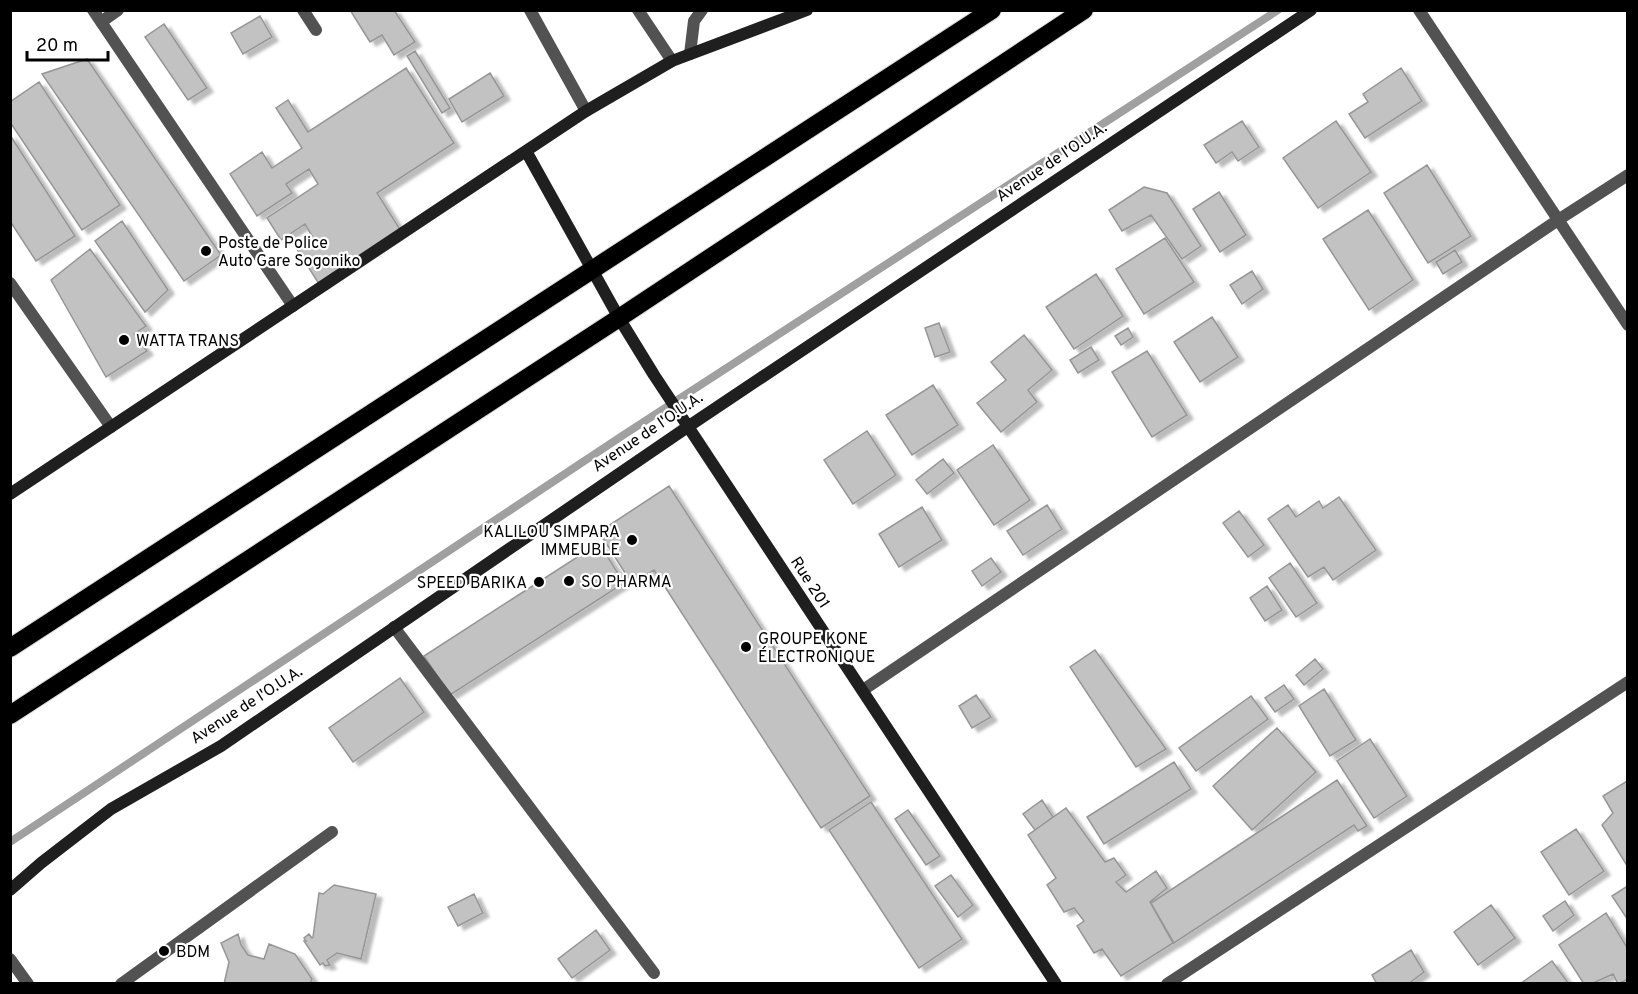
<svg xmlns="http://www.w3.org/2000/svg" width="1638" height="994" font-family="Overpass,sans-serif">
<defs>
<filter id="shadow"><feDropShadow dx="6" dy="4" stdDeviation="1.5" flood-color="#0004"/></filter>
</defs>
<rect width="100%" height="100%" fill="#fff"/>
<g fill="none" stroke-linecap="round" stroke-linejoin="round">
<!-- stream -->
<path stroke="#a0a0a0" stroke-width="8" d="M10 842 625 434 1278 10"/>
</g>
<!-- building -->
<path fill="#c2c2c2" stroke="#969696" stroke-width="1.5" filter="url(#shadow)" d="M350 10H394L415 42 394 55 382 35 370 42Z
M260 16 272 37 243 54 231 33Z
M164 24 207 88 188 100 145 37Z
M415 51 450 108 442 113 407 56Z
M87 59 221 255 184 281 42 74Z
M406 68 454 143 377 193 401 231 319 284 295 246 312 236 305 224 281 240 267 218 318 184 309 169 286 184 292 193 257 216 230 174 262 152 272 168 302 148 276 108 288 100 308 132Z
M1401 68 1422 101 1365 138 1349 114 1368 102 1363 94Z
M490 73 504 96 462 122 449 99Z
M39 82 120 205 82 230 10 122V102Z
M1242 121 1259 147 1238 161 1232 152 1216 163 1204 145Z
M1336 121 1371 172 1318 208 1283 158Z
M10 135 75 236 36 261 10 221Z
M1427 165 1471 236 1428 263 1384 193Z
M1144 187 1167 193 1201 246 1182 259 1151 215 1122 231 1109 210Z
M1219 192 1246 235 1220 252 1193 209Z
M1368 210 1413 280 1369 310 1323 239Z
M122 221 168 290 145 312 95 241Z
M1165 238 1194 282 1144 314 1116 269Z
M90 249 146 326 134 334 147 351 106 377 51 280Z
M1455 250 1462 262 1443 274 1436 262Z
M1252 271 1263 289 1242 304 1230 285Z
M1096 274 1123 316 1074 349 1046 307Z
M1212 317 1238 357 1200 382 1174 342Z
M939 323 950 352 935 357 925 328Z
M1128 328 1133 337 1121 345 1115 336Z
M1024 335 1052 370 1028 390 1037 402 1001 432 977 403 1006 380 991 362Z
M1091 347 1099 360 1078 373 1070 360Z
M1147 351 1187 415 1152 437 1112 372Z
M933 385 958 425 912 455 886 415Z
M867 431 896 475 853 504 824 460Z
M993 445 1030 500 994 525 957 470Z
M943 459 954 473 927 494 916 480Z
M669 486 870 796 821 828 654 570 632 584 599 532Z
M1339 497 1376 550 1333 580 1324 567 1308 577 1268 519 1288 505 1296 517 1319 501 1323 508Z
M1047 505 1062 529 1023 555 1007 531Z
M922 507 942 540 899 567 879 534Z
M1239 511 1264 545 1248 557 1223 523Z
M599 543 624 583 450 695 424 656Z
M991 558 1001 572 982 586 972 571Z
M1290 563 1317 603 1296 617 1269 578Z
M1267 586 1282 610 1265 621 1250 598Z
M1095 650 1166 749 1136 767 1070 667Z
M1315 659 1323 669 1304 685 1296 675Z
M400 678 424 712 353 762 329 728Z
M1284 685 1294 699 1275 712 1265 698Z
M1324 689 1356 740 1330 756 1299 706Z
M976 695 991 717 972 728 959 706Z
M1251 696 1268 719 1196 771 1179 748Z
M1277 728 1316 772 1252 830 1213 786Z
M1370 739 1407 796 1374 818 1337 761Z
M1174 762 1191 789 1104 844 1087 817Z
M1337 780 1367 826 1358 831 1354 825 1174 943 1151 903Z
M1627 781 1628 864H1626L1602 825 1613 813 1603 796Z
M1042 800 1053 817 1035 830 1023 814Z
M871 802 962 939 919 968 829 830Z
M1066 808 1105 862 1114 858 1126 875 1116 882 1126 892 1156 871 1167 888 1150 902 1173 943 1121 976 1102 949 1094 953 1077 926 1084 921 1074 908 1064 912 1047 885 1056 878 1028 835Z
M908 810 940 856 926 865 895 819Z
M1576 829 1604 871 1569 895 1541 852Z
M951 875 973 905 958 917 935 886Z
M334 885 376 894 361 959 337 953 327 960 330 965 325 966 323 963 320 965 304 941H306L304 938 309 934 312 938 313 937 319 893 323 894Z
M1626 887 1628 889V920L1612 896Z
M474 894 483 913 458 926 448 907Z
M1565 901 1574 915 1553 931 1543 916Z
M1491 905 1515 938 1478 965 1454 932Z
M1606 913 1628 949V979L1618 984 1613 974 1591 984H1584L1559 945Z
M596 930 610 950 572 978 558 959Z
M238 934 241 945 248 955 264 959 269 944 295 954 312 979 310 984H224L229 962 221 943Z
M1411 950 1424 972 1408 984H1377L1372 975Z
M1552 961 1569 984H1520Z"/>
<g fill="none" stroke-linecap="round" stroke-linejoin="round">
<!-- highway casing -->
<g stroke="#dbdbdb" stroke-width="20">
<path id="highway" d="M10 648 992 10
M10 715 619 318 1084 10"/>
</g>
<!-- lane -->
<path stroke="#525252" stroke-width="12" d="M93 10 293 306
M303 10 316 30
M530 10 586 111
M101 22 118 10
M690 54 694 21 702 10
M394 627 654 973
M10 959 28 984
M121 984 332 832"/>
<!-- street -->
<path stroke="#525252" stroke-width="12" d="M638 10 672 61
M1419 10 1628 325
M10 283 111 427
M863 690 1558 220 1628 175
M1167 984 1628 682"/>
<!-- secondary -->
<path stroke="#1f1f1f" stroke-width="12" d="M526 151 619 318 654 375 1056 984
M10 494 586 111 672 61 807 10
M10 890 41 863 111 809 221 746 689 426 1311 10"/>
<!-- highway -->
<use href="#highway" stroke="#000" stroke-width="18"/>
</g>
<!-- markers -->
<g fill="#000" stroke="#fff" stroke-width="2">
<circle cx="206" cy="251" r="6"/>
<circle cx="124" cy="340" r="6"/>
<circle cx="632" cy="540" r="6"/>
<circle cx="569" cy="581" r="6"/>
<circle cx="539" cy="582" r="6"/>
<circle cx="746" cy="647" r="6"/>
<circle cx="164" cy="951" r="6"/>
</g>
<g text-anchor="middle" stroke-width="4.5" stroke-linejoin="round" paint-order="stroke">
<!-- street labels -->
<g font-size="16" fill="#000" stroke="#fff">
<text transform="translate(1051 161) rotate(-34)" y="6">Avenue de l'O.U.A.</text>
<text transform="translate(647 431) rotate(-34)" y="6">Avenue de l'O.U.A.</text>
<text transform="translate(811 582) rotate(57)" y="6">Rue 201</text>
<text transform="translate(246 704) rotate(-33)" y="6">Avenue de l'O.U.A.</text>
</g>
<!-- poi labels -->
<g font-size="16" fill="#000" stroke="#fff" text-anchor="start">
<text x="218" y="248">Poste de Police<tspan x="218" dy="18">Auto Gare Sogoniko</tspan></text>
<text x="136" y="346">WATTA TRANS</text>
<text x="620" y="537" text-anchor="end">KALILOU SIMPARA<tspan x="620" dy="18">IMMEUBLE</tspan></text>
<text x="581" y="587">SO PHARMA</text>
<text x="527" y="588" text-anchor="end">SPEED BARIKA</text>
<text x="758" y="644">GROUPE KONE<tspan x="758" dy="18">ÉLECTRONIQUE</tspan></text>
<text x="176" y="957">BDM</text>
</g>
</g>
<!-- border -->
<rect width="1638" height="994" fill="none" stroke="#000000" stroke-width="24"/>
<!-- scale -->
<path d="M27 51v9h81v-9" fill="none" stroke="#000000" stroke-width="3"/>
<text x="36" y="51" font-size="18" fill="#000000" stroke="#ffffff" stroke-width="4.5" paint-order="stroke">20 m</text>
</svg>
